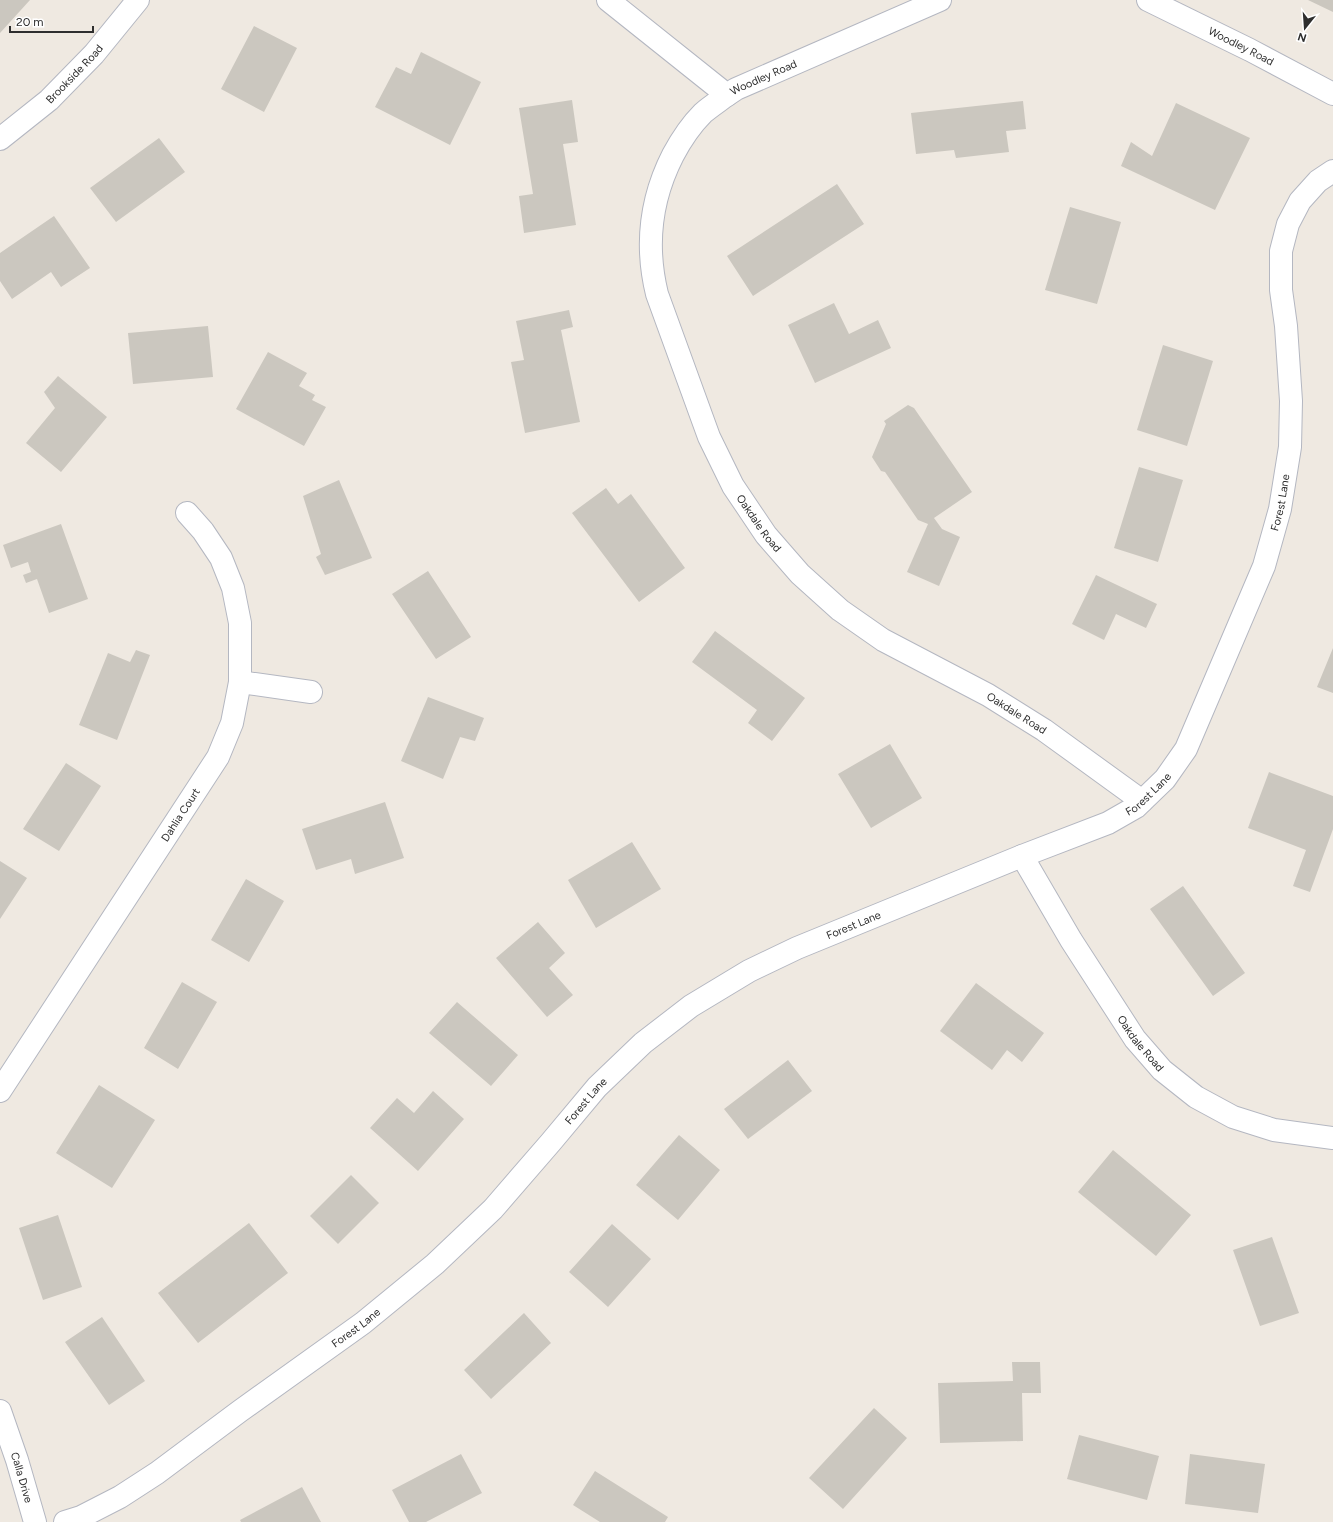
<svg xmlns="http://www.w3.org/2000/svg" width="1333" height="1522" font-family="Figtree,sans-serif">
<rect width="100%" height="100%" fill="#efe9e1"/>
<!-- building -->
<path fill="#cbc7bf" d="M0 0H30L0 33Z
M1308 0H1333V12Z
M254 26 297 48 264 112 221 89Z
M421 52 481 82 450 145 375 107 396 67 411 74Z
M572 100 578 142 563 144 576 225 524 233 519 196 533 194 519 108Z
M1023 101 1026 129 1006 131 1009 152 956 158 954 150 916 154 911 113Z
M1176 103 1250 138 1215 210 1121 166 1131 142 1152 156Z
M159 138 185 172 116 222 90 188Z
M837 184 864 224 753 296 727 256Z
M1070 207 1121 222 1097 304 1045 290Z
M54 216 90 268 61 287 51 272 12 299 0 281V253Z
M834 303 849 334 878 320 891 348 815 383 788 325Z
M569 310 573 327 561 330 580 422 525 433 511 362 524 360 516 321Z
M208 326 213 377 133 384 128 333Z
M1163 345 1213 361 1187 446 1137 430Z
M268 352 307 373 299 386 315 395 312 400 326 407 304 446 236 409Z
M58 376 107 417 61 472 26 443 55 408 44 392Z
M908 405 914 408 972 492 934 518 942 529 960 537 939 586 907 572 928 524 918 520 885 472 881 471 872 457 886 424 884 421Z
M1139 467 1183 480 1158 562 1114 548Z
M339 480 372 558 325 575 316 557 321 554 303 496Z
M606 488 618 504 631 494 685 568 639 602 572 513Z
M61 524 88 599 49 613 37 579 26 583 23 575 31 572 28 562 11 568 3 545Z
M428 571 471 637 436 659 392 594Z
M1096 575 1157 604 1146 628 1116 614 1104 640 1072 624Z
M715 631 805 698 772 741 748 723 757 710 692 662Z
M1333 648V693L1317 687Z
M136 650 150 655 117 740 79 725 108 653 130 662Z
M428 697 484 718 475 741 460 737 443 779 401 761Z
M890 744 922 798 871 828 838 774Z
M66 763 101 786 59 851 23 829Z
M1269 772 1333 796V829L1310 892 1293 886 1306 850 1248 828Z
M385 802 404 858 355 874 351 859 316 870 302 829Z
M632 842 661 889 596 928 568 880Z
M0 861 27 878 0 919Z
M246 879 284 901 249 962 211 940Z
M1183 886 1245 973 1213 996 1150 909Z
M538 922 565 953 549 968 573 995 547 1017 496 958Z
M182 982 217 1002 178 1069 144 1048Z
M976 983 1044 1033 1022 1062 1007 1050 992 1070 940 1031Z
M457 1002 518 1055 491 1086 429 1033Z
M788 1060 812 1091 748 1139 724 1109Z
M99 1085 155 1120 112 1188 56 1153Z
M433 1091 464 1119 418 1171 370 1128 397 1098 414 1113Z
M679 1135 720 1170 678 1220 636 1185Z
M1113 1150 1191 1215 1156 1256 1078 1192Z
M351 1175 379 1203 338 1244 310 1216Z
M58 1215 82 1287 43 1300 19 1228Z
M249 1223 288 1273 198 1343 158 1293Z
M612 1224 651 1259 608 1307 569 1272Z
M1272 1237 1299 1313 1260 1326 1233 1250Z
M524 1313 551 1343 491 1399 464 1370Z
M102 1317 145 1381 109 1405 65 1342Z
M1012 1362H1040L1041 1393H1022L1023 1441 940 1443 938 1383 1013 1381Z
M874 1408 907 1438 843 1509 809 1478Z
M1079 1435 1159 1456 1147 1500 1067 1479Z
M461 1454 482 1493 426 1522H409L392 1490Z
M1190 1454 1265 1464 1258 1513 1185 1504Z
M595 1471 668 1517 665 1522H600L573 1505Z
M302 1487 321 1522H241L240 1520Z"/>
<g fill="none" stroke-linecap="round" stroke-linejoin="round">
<!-- minor casing -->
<g stroke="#b4b7c1" stroke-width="24">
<g id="minor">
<path id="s1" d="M608 0 727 95 736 89 940 0"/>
<path id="s2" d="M1148 0 1250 50 1333 94"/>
<path id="s3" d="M727 95C719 101 710 107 703 113 691 125 681 140 673 155 650 200 645 245 657 294L709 437 733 486 766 535 800 574 840 610 883 640 988 695 1044 730 1142 801"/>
<path id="s4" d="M0 139 49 100 94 54 138 0"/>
<path d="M240 682 311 692"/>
<path id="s5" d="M1022 856 1071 940 1135 1039 1162 1070 1196 1097 1233 1117 1274 1130 1333 1138"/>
<path id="s6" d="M0 1091 218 757 232 723 240 682V623L233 588 221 558 203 531 187 513"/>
<path id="s7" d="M0 1411 17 1460 35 1522"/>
<path id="s8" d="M65 1522 81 1517 120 1497 157 1473 240 1411 363 1323 435 1264 493 1209 551 1142 597 1087 643 1043 691 1006 749 971 797 948 1022 856 1108 823 1136 807 1165 779 1186 749 1264 566 1280 509 1290 447 1291 401 1286 326 1281 290V251L1288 224 1300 201 1318 181 1333 171"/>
</g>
</g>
<!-- minor -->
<use href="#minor" stroke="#fff" stroke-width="22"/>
</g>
<g text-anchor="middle" stroke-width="3" stroke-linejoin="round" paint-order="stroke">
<!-- street labels -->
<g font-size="11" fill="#2e2e2e" stroke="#fff">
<text dy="4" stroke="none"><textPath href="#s2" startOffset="104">Woodley Road</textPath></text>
<text dy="4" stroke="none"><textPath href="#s4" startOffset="99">Brookside Road</textPath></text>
<text dy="4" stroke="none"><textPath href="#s1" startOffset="193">Woodley Road</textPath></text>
<text dy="4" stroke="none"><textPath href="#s8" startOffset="1647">Forest Lane</textPath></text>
<text dy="4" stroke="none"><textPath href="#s3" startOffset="477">Oakdale Road</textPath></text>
<text dy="4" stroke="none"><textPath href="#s3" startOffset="801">Oakdale Road</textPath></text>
<text dy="4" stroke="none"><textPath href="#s8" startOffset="1323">Forest Lane</textPath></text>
<text dy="4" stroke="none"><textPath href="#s6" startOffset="330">Dahlia Court</textPath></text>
<text dy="4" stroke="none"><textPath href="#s8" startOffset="999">Forest Lane</textPath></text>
<text dy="4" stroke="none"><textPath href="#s5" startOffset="222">Oakdale Road</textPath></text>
<text dy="4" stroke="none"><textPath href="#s8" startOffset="675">Forest Lane</textPath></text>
<text dy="4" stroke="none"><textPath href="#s8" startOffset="351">Forest Lane</textPath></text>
<text dy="4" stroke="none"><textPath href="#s7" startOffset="70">Calla Drive</textPath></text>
</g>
</g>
<!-- north arrow -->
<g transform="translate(1305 28) rotate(197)" stroke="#ffffff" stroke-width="3" paint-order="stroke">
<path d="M0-3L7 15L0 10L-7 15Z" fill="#2e2e2e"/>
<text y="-6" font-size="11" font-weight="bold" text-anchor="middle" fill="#2e2e2e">N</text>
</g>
<!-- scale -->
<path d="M10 26v6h83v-6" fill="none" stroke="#2e2e2e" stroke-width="2"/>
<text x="16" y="26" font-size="12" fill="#2e2e2e" stroke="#ffffff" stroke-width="3" paint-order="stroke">20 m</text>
</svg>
